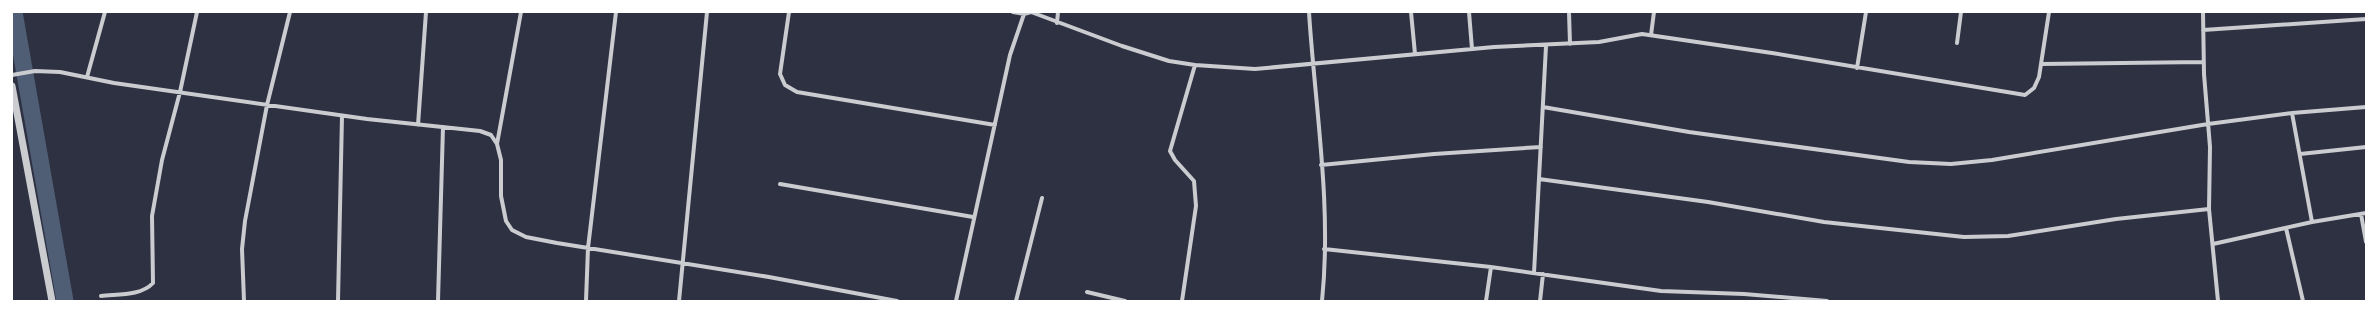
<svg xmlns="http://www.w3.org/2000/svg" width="2378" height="313" font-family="Mulish,sans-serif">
<rect width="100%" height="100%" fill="#2d3142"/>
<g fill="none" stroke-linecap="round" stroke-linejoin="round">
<!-- canal -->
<path stroke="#4f5d75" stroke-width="17" d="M14 12 65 301"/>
<!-- minor -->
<path stroke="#caccd0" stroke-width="4" d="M789 12 780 74 785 85 797 92 995 125
M1013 12 1024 14
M1031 12 1122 46 1169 61 1195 65 1255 69 1494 47 1599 42 1642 34 1772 53 2025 95 2034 88 2039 77 2049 12
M1309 12C1315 107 1332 205 1322 301
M1411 12 1415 54
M1469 12 1472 49
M1569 12 1570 44
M2203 12 2204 74 2210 147 2209 209 2218 301
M1057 23 1058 12
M2203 30 2366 19
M1651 35 1654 12
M1957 43 1961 12
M2041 64 2203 62
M1857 68 1866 12
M12 75 35 71 60 72 114 83 367 119 480 131 491 135 497 144 501 160V196L506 221 512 230 526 237 557 243 769 277 897 301
M87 77 105 12
M1543 107 1689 132 1909 162 1951 164 1992 160 2208 124 2292 113 2366 107
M2292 113 2312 222
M418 125 426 12
M497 144 521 12
M2300 154 2366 147
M1321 165 1434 154 1541 147
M1539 179 1708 202 1824 222 1964 237 2008 236 2116 219 2209 209
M780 184 973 217
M2361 214 2366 242
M2286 228 2303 301
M2213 244 2312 222 2366 213
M1324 249 1491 267 1661 291 1744 294 1827 301
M1534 273 1546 46
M1087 292 1125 301
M101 296C118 294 141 296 153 283L152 216 162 160 180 92 197 12
M244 301 242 249 245 221 267 105 290 12
M338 301 342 116
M438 301 443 127
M586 301 588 248 616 12
M679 301 707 12
M956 301 1010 55 1024 14 1031 12
M1016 301 1042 198
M1182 301 1196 206 1194 181 1175 160 1170 151 1195 65
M1486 301 1491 267
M1540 301 1543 274"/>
<!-- tertiary -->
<path stroke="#caccd0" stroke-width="7" d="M12 86 52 301"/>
</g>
<!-- border -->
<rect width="2378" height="313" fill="none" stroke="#ffffff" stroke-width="26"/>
</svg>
